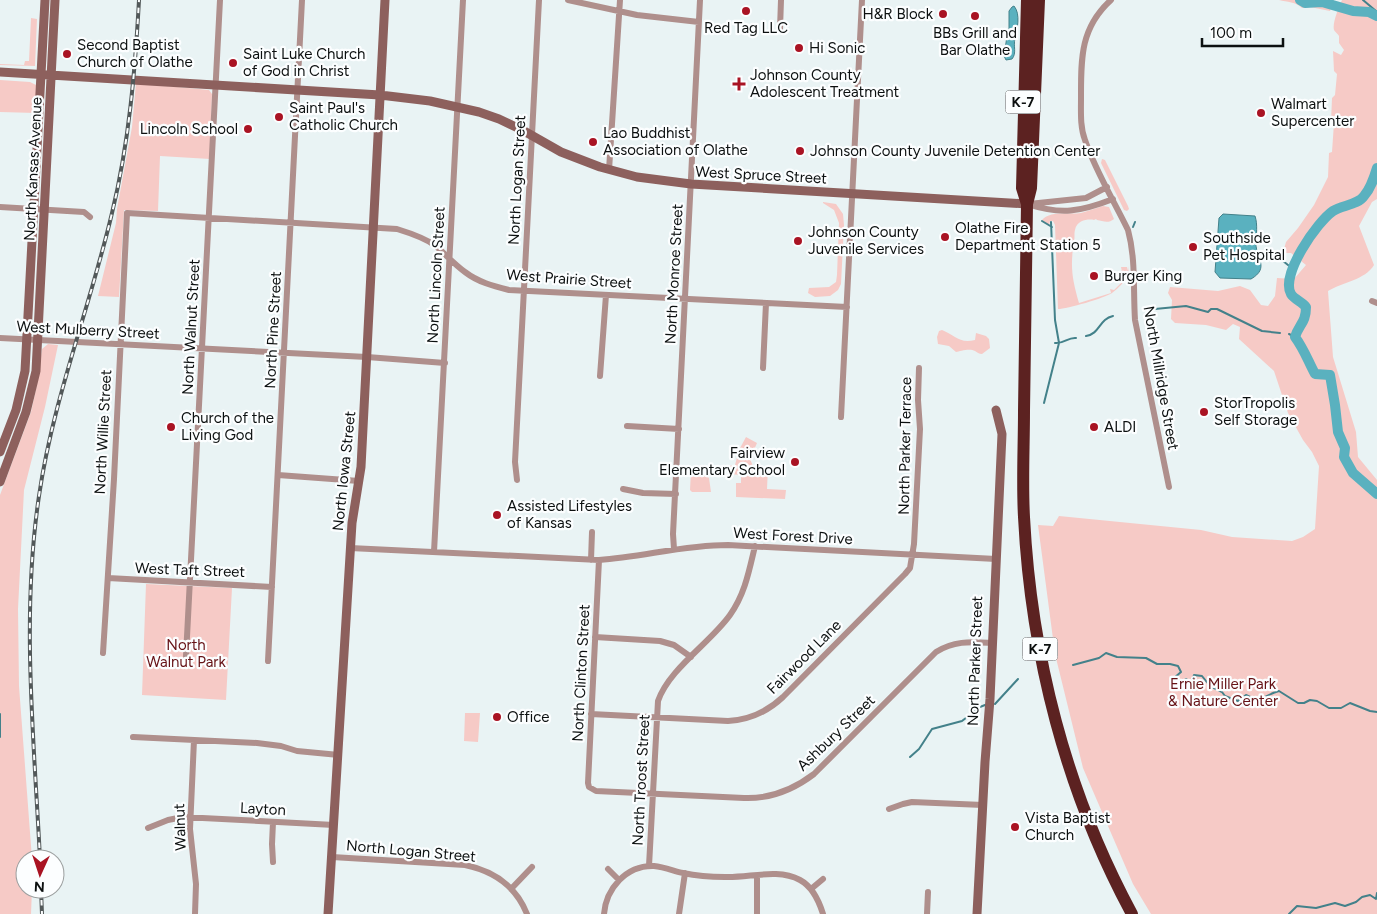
<svg xmlns="http://www.w3.org/2000/svg" width="1377" height="914" font-family="Figtree,sans-serif">
<rect width="100%" height="100%" fill="#e9f3f4"/>
<!-- green -->
<path fill="#f6cac6" d="M1279 0H1334L1330 11 1310 7 1302 8C1296 2 1287 2 1279 0Z
M1342 0H1377V199L1372 202 1359 226 1374 265C1365 280 1343 282 1328 291L1333 357 1356 432 1358 457 1377 480V914H1151L1133 884 1083 768 1055 654 1038 525 1053 526 1059 516 1201 530 1232 537 1292 541 1303 537 1315 529 1319 466 1312 452 1303 440 1288 413 1274 371 1239 339 1240 327 1233 324 1226 330 1206 325 1175 323 1171 319 1172 300 1168 293 1170 287 1218 291 1240 286 1250 290 1261 305 1268 306 1275 296 1277 278 1294 279 1306 265 1291 253H1286L1284 249 1286 242 1298 228 1314 205 1328 177 1329 153 1332 152 1334 123 1331 122 1332 98 1335 95 1337 74 1334 71 1333 51 1341 55 1344 50 1339 43V36C1338 34 1335 32 1334 30 1332 23 1339 7 1342 0Z
M31 18 37 19 35 66 0 65V64L24 65 25 61H29Z
M0 80 30 82 36 85V113L0 112Z
M136 83 209 90 212 94 210 159 160 156 158 211 124 210 119 297 98 296 116 223 117 209 132 127Z
M1102 159 1105 160 1128 206 1129 209 1127 211 1124 210 1101 163Z
M823 202 836 204 843 214 844 225 841 284 838 290 830 296 815 297 808 293 809 288 829 287 836 282 837 275 839 223 834 210 823 203Z
M1103 206 1109 207 1114 219C1108 224 1103 221 1097 220L1096 219 1094 220C1090 219 1077 219 1075 230 1074 233 1075 237 1074 241 1070 267 1072 278 1079 303L1111 293 1110 289 1114 290 1121 283 1120 281 1123 277V273L1118 277 1122 272 1121 267H1127L1129 275 1128 266 1130 275C1124 281 1119 288 1112 293 1105 298 1067 309 1058 309L1055 225 1053 221H1050L1049 225 1042 220C1051 210 1068 215 1081 213 1089 211 1096 208 1103 206Z
M942 330C955 335 959 344 975 340L976 333 986 336 989 339 990 348 982 354C979 354 977 352 975 351 970 348 960 351 956 352L949 346 938 344 937 337 939 331Z
M48 344 58 345 45 407 24 490 18 609 19 686 32 859H25V889H32L31 914H0V495L31 412 36 389 42 349Z
M746 437 757 443 750 459 756 473 766 467H768L767 489 786 490 785 499 736 497V483H741V475L729 474V466L735 465 739 450Z
M691 471 701 473 709 478 711 492H692L690 490Z
M146 584 232 588 226 700 142 695Z
M465 713H480L478 742 464 741Z"/>
<!-- water -->
<path fill="#5ab1bf" stroke="#43818a" d="M1014 6C1021 14 1017 30 1015 39 1013 46 1017 53 1012 59L1006 60 1004 56 1007 36 1009 29V11L1012 7Z
M1223 214 1255 216C1258 225 1256 234 1256 244 1256 258 1270 268 1251 279L1220 278 1215 272 1219 218Z"/>
<g fill="none" stroke-linecap="round" stroke-linejoin="round">
<!-- stream -->
<path stroke="#43818a" stroke-width="2" d="M1363 0 1376 11 1377 14
M1042 221 1052 227
M1133 227 1135 222
M1283 261 1293 269
M1155 309 1186 306 1208 312 1211 309H1217L1262 331 1280 333
M1289 334 1295 337
M1086 336C1100 334 1099 319 1113 316
M1055 343C1064 344 1068 337 1076 338
M1044 403 1059 343 1055 320 1051 222
M1073 665 1099 658 1106 653 1117 657 1146 658 1157 664H1170L1178 666 1181 672 1174 678V684L1178 685 1186 679 1189 681 1190 687 1194 675 1202 676 1210 686 1222 692 1225 696 1238 701 1246 695C1264 704 1263 695 1279 691L1298 703H1304L1310 700 1317 701 1329 708H1341L1350 703 1370 711 1377 712
M995 704 1018 679
M0 714V737
M910 757 919 749 932 729 962 721 980 707 985 705
M1289 914 1297 906 1316 908 1335 903 1345 906 1356 902 1362 897 1370 895 1376 899 1377 893"/>
<!-- river -->
<path stroke="#5ab1bf" stroke-width="10" d="M1300 0 1305 3 1322 2 1353 11 1369 12 1377 16
M1377 168C1374 178 1371 188 1364 196 1358 205 1342 205 1333 211 1317 222 1280 275 1291 294 1294 299 1302 302 1306 307 1306 323 1299 324 1295 337 1304 349 1308 361 1315 374L1330 375 1335 405 1338 432 1345 448 1344 457 1353 473 1377 494"/>
<!-- street -->
<path stroke="#af8f8c" stroke-width="6" d="M568 0 637 15 699 22
M1111 0C1080 28 1081 59 1081 98 1081 112 1080 127 1085 140 1095 170 1114 201 1128 230 1136 260 1133 289 1135 320L1169 487
M780 29 781 0
M609 170 620 0
M1027 204C1061 215 1080 212 1113 199
M1029 204 1086 198 1107 187
M0 207 84 212 90 217
M1372 301 1377 303
M0 338 367 357 445 363
M763 368 766 303
M600 376 606 295
M841 417 862 0
M627 426 679 429
M278 475 359 481
M517 480 515 462 539 0
M623 489 643 493 676 494
M350 548 599 560C643 557 683 545 728 545L996 559
M674 549 673 534 700 0
M434 552 463 0
M591 560 592 532
M599 560 588 783 589 787 596 791 744 798C771 799 793 790 814 774L936 652C955 640 972 642 993 643
M108 578 272 587
M595 637 660 641 674 645 691 657
M103 653 114 479 127 213 397 229C410 233 425 238 436 246 446 255 455 265 465 272 478 282 493 286 509 290L847 307
M186 656 220 0
M268 661 302 0
M591 714 728 721C750 720 767 712 783 697L905 574 910 568 914 544 920 429 918 400 919 368
M133 737 257 743 281 746 297 751 339 755
M194 740 190 829 196 884 195 914
M889 809 903 804 912 802 983 805
M273 822 272 844 273 862
M148 828 168 820 183 817 334 825
M332 857 465 865C494 871 516 886 527 914
M649 866 658 701C669 669 710 643 730 615 745 594 749 571 755 546
M608 869 619 880
M757 876V914
M511 889 532 867
M811 889 823 879
M604 914C606 889 626 865 654 866 664 867 674 871 683 873 697 876 711 877 725 877 750 878 777 868 800 880 813 887 819 901 823 914
M679 914 685 873
M927 914 928 892"/>
<!-- secondary -->
<path stroke="#8d605d" stroke-width="9" d="M0 72 380 95 430 101 479 112 499 119 524 131 561 152 600 167 637 177 691 184 1027 204
M0 452 16 410 25 371 45 0
M0 482 26 412 36 371 55 0
M328 914 352 523 361 467 385 0
M977 914 985 762 990 699 1002 434 996 410"/>
<!-- highway -->
<path stroke="#5c2221" stroke-width="12" d="M1039 0 1031 188 1027 204C1026 273 1025 342 1024 411 1024 447 1022 482 1024 517 1031 655 1066 792 1132 914
M1027 204 1022 188 1027 0"/>
<!-- rail casing -->
<g stroke="#525859" stroke-width="4">
<path id="rail" d="M40 859C34 738 21 616 39 496 53 399 90 307 112 213 129 143 135 72 139 0
M41 889 42 914"/>
</g>
<!-- rail -->
<use href="#rail" stroke="#fcfeff" stroke-width="2" stroke-dasharray="5.5" stroke-linecap="butt"/>
</g>
<!-- markers -->
<g fill="#a91323" stroke="#fcfeff" stroke-width="2">
<circle cx="746" cy="11" r="5"/>
<circle cx="943" cy="14" r="5"/>
<circle cx="975" cy="16" r="5"/>
<circle cx="799" cy="48" r="5"/>
<circle cx="67" cy="54" r="5"/>
<circle cx="233" cy="63" r="5"/>
<path d="M736.5 76.5h5v5h5v5h-5v5h-5v-5h-5v-5h5z"/>
<circle cx="1261" cy="113" r="5"/>
<circle cx="279" cy="117" r="5"/>
<circle cx="248" cy="129" r="5"/>
<circle cx="593" cy="142" r="5"/>
<circle cx="800" cy="151" r="5"/>
<circle cx="945" cy="237" r="5"/>
<circle cx="798" cy="241" r="5"/>
<circle cx="1193" cy="247" r="5"/>
<circle cx="1094" cy="276" r="5"/>
<circle cx="1204" cy="412" r="5"/>
<circle cx="171" cy="427" r="5"/>
<circle cx="1094" cy="427" r="5"/>
<circle cx="795" cy="462" r="5"/>
<circle cx="497" cy="515" r="5"/>
<circle cx="497" cy="717" r="5"/>
<circle cx="1015" cy="827" r="5"/>
</g>
<g text-anchor="middle" stroke-width="4.5" stroke-linejoin="round" paint-order="stroke">
<!-- shield labels -->
<g fill="#fcfeff" stroke="#545758" stroke-width="1">
<rect x="1005.5" y="90.5" width="35" height="23" rx="4"/>
<rect x="1022.5" y="637.5" width="35" height="23" rx="4"/>
</g>
<g font-size="14" font-weight="bold" fill="#0c1010">
<text x="1023" y="107">K-7</text>
<text x="1040" y="654">K-7</text>
</g>
<!-- poi labels -->
<g font-size="15" fill="#0c1010" stroke="#fcfeff" text-anchor="start">
<text x="933" y="19" text-anchor="end">H&amp;R Block</text>
<text x="746" y="33" text-anchor="middle">Red Tag LLC</text>
<text x="975" y="38" text-anchor="middle">BBs Grill and<tspan x="975" dy="17">Bar Olathe</tspan></text>
<text x="77" y="50">Second Baptist<tspan x="77" dy="17">Church of Olathe</tspan></text>
<text x="809" y="53">Hi Sonic</text>
<text x="243" y="59">Saint Luke Church<tspan x="243" dy="17">of God in Christ</tspan></text>
<text x="750" y="80">Johnson County<tspan x="750" dy="17">Adolescent Treatment</tspan></text>
<text x="1271" y="109">Walmart<tspan x="1271" dy="17">Supercenter</tspan></text>
<text x="289" y="113">Saint Paul's<tspan x="289" dy="17">Catholic Church</tspan></text>
<text x="238" y="134" text-anchor="end">Lincoln School</text>
<text x="603" y="138">Lao Buddhist<tspan x="603" dy="17">Association of Olathe</tspan></text>
<text x="810" y="156">Johnson County Juvenile Detention Center</text>
<text x="955" y="233">Olathe Fire<tspan x="955" dy="17">Department Station 5</tspan></text>
<text x="808" y="237">Johnson County<tspan x="808" dy="17">Juvenile Services</tspan></text>
<text x="1203" y="243">Southside<tspan x="1203" dy="17">Pet Hospital</tspan></text>
<text x="1104" y="281">Burger King</text>
<text x="1214" y="408">StorTropolis<tspan x="1214" dy="17">Self Storage</tspan></text>
<text x="181" y="423">Church of the<tspan x="181" dy="17">Living God</tspan></text>
<text x="1104" y="432">ALDI</text>
<text x="785" y="458" text-anchor="end">Fairview<tspan x="785" dy="17">Elementary School</tspan></text>
<text x="507" y="511">Assisted Lifestyles<tspan x="507" dy="17">of Kansas</tspan></text>
<text x="507" y="722">Office</text>
<text x="1025" y="823">Vista Baptist<tspan x="1025" dy="17">Church</tspan></text>
</g>
<!-- street labels -->
<g font-size="15" fill="#0c1010" stroke="#fcfeff">
<text transform="translate(33 169) rotate(-87)" y="5">North Kansas Avenue</text>
<text transform="translate(761 175) rotate(3)" y="5">West Spruce Street</text>
<text transform="translate(517 180) rotate(-87)" y="5">North Logan Street</text>
<text transform="translate(674 274) rotate(-87)" y="5">North Monroe Street</text>
<text transform="translate(436 275) rotate(-87)" y="5">North Lincoln Street</text>
<text transform="translate(569 279) rotate(4)" y="5">West Prairie Street</text>
<text transform="translate(191 327) rotate(-87)" y="5">North Walnut Street</text>
<text transform="translate(88 330) rotate(3)" y="5">West Mulberry Street</text>
<text transform="translate(273 330) rotate(-87)" y="5">North Pine Street</text>
<text transform="translate(1161 378) rotate(80)" y="5">North Millridge Street</text>
<text transform="translate(103 432) rotate(-87)" y="5">North Willie Street</text>
<text transform="translate(905 446) rotate(-89)" y="5">North Parker Terrace</text>
<text transform="translate(344 471) rotate(-84)" y="5">North Iowa Street</text>
<text transform="translate(793 536) rotate(3)" y="5">West Forest Drive</text>
<text transform="translate(190 570) rotate(2)" y="5">West Taft Street</text>
<text transform="translate(804 657) rotate(-45)" y="5">Fairwood Lane</text>
<text transform="translate(975 661) rotate(-88)" y="5">North Parker Street</text>
<text transform="translate(581 673) rotate(-87)" y="5">North Clinton Street</text>
<text transform="translate(836 733) rotate(-44)" y="5">Ashbury Street</text>
<text transform="translate(641 780) rotate(-87)" y="5">North Troost Street</text>
<text transform="translate(263 809) rotate(3)" y="5">Layton</text>
<text transform="translate(180 827) rotate(-92)" y="5">Walnut</text>
<text transform="translate(411 851) rotate(5)" y="5">North Logan Street</text>
</g>
<!-- park labels -->
<g font-size="15" fill="#661216" stroke="#fcfeff">
<text x="186" y="650">North<tspan x="186" dy="17">Walnut Park</tspan></text>
<text x="1223" y="689">Ernie Miller Park<tspan x="1223" dy="17">&amp; Nature Center</tspan></text>
</g>
</g>
<!-- north arrow -->
<g transform="translate(40 874) rotate(183)"><circle r="24" fill="#fcfeff" stroke="#9c9f9f"/>
<path d="M0-4L9 19L0 12L-9 19Z" fill="#a91323"/>
<text y="-8" font-size="14" font-weight="bold" text-anchor="middle" fill="#0c1010">N</text>
</g>
<!-- scale -->
<path d="M1202 38v8h81v-8" fill="none" stroke="#0c1010" stroke-width="2.5"/>
<text x="1210" y="38" font-size="15" fill="#0c1010" stroke="#fcfeff" stroke-width="4" paint-order="stroke">100 m</text>
</svg>
